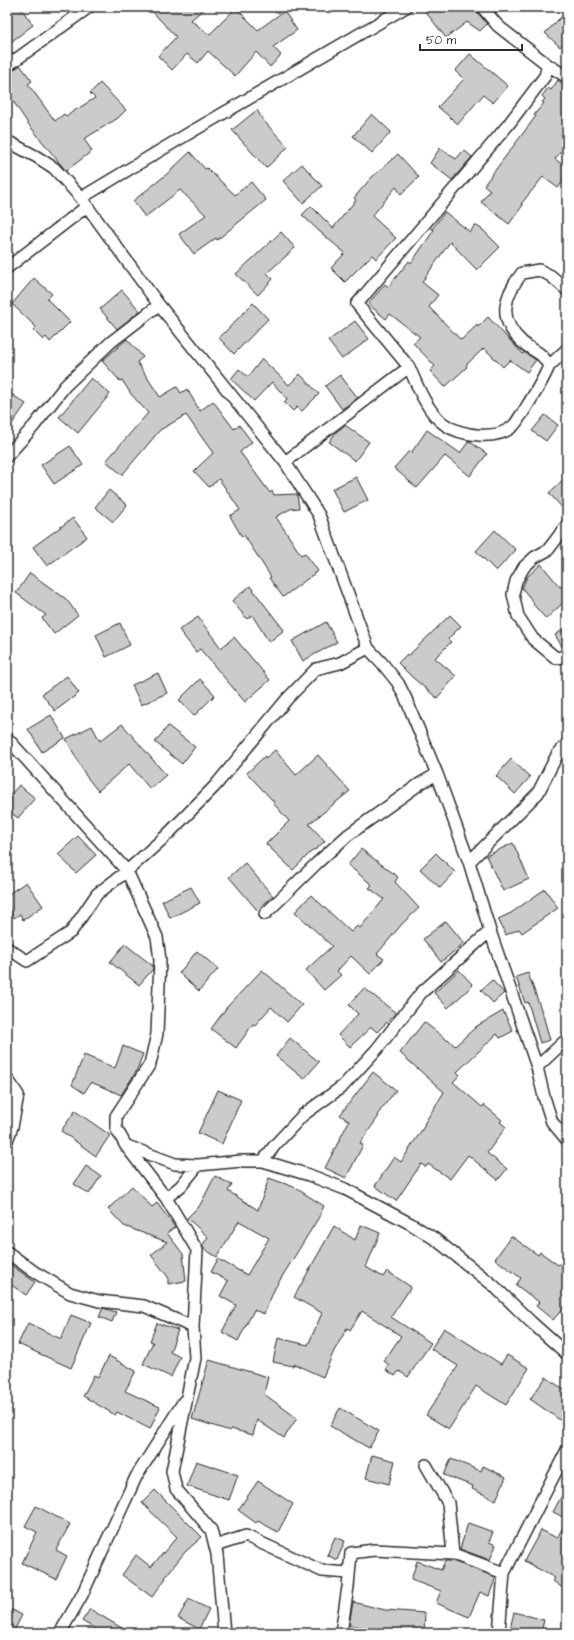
<svg xmlns="http://www.w3.org/2000/svg" width="574" height="1640" font-family="'Architects Daughter',sans-serif">
<rect width="100%" height="100%" fill="#fff"/>
<filter id="ink" filterUnits="userSpaceOnUse"><feTurbulence type="fractalNoise" baseFrequency=".025" numOctaves="2"/><feDisplacementMap in="SourceGraphic" scale="8" xChannelSelector="R" yChannelSelector="G"/><feConvolveMatrix kernelMatrix="1 2 1 2 8 2 1 2 1" color-interpolation-filters="sRGB"/></filter>
<g filter="url(#ink)">
<!-- building -->
<path fill="#cbcbcb" stroke="#2b2b2b" d="M16 7H20L33 25 7 45V14Z
M148 7H206L191 20 209 35 236 8 258 30 284 11 297 30 273 47 281 55 270 67 256 52 235 76 208 51 198 63 187 54 172 70 158 56 176 37Z
M422 7H475L477 12 487 24 480 31 467 22 446 38Z
M491 7H502L497 13Z
M567 11V39L560 47 545 33Z
M470 54 508 86 493 103 483 95 458 124 438 107 464 79 455 71Z
M20 65 32 81 28 84 55 121 64 114 66 116 95 98 90 93 100 83 126 110 118 118 84 139 92 151 66 171 29 125 7 92V75Z
M558 80 567 88V144L555 159 567 168V176L558 188 543 177 521 204 523 205 509 224 481 202 490 190 484 185 536 116 534 115 544 103 542 102 545 99 542 96 548 88 551 90Z
M257 110 263 120 288 147 266 168 232 130Z
M372 114 391 132 372 153 353 136Z
M440 148 456 159 464 150 472 157 452 180 430 163Z
M190 152 205 169 207 168 235 195 251 182 266 200 217 240 216 238 194 254 179 234 206 215 180 190 145 217 133 201 167 174Z
M398 154 419 177 401 194 396 187 372 216 396 238 376 259 372 255 345 282 331 268 345 253 320 232 302 215 311 206 333 228 356 200 354 198 370 179Z
M302 164 322 186 303 203 283 181Z
M445 212 470 232 475 225 483 230 500 247 477 270 450 242 422 282 438 295 429 307 461 340 477 325 478 327 488 317 523 354 524 352 536 360 527 372 510 360 503 367 484 348 466 365 467 367 445 387 430 371 435 366 413 343 420 337 390 314 386 319 368 304 385 284 388 287 409 261 411 263 434 230 432 229Z
M281 232 295 248 267 273 273 279 258 295 236 274Z
M34 278 52 294 47 299 70 322 50 342 46 337 43 340 33 330 36 327 12 304Z
M122 290 140 311 117 329 100 309Z
M253 303 268 319 234 354 219 338Z
M355 321 369 339 342 359 328 341Z
M127 339 143 357 137 362 160 397 177 387 181 393 187 389 200 411 213 401 234 429 239 425 252 442 240 452 270 493 272 491 274 495 297 494 299 508 290 509 276 517 301 555 305 553 318 571 283 597 269 578 271 577 244 535 242 537 230 516 240 510 219 479 209 487 194 471 213 453 186 415 160 430 122 475 106 461 148 413 131 394 122 380 120 381 102 361Z
M262 359 289 385 300 374 319 394 302 411 297 407 293 411 284 402 287 399 272 382 254 401 231 379 239 369 248 377Z
M340 375 358 398 342 409 325 386Z
M91 378 110 394 78 433 59 417Z
M7 391 26 404 7 431Z
M545 415 558 425 546 441 532 431Z
M345 425 369 442 355 461 329 442 336 432Z
M427 430 460 453 469 441 487 454 470 476 445 456 417 488 394 468 409 451 411 453Z
M70 446 83 465 54 484 41 465Z
M567 476V513L549 493Z
M356 477 368 500 344 512 332 489Z
M109 490 127 505 113 522 95 507Z
M73 518 87 537 47 566 33 547Z
M495 530 516 550 496 571 476 551Z
M541 564 560 587 567 584V599L546 619 533 604 534 603 522 588 527 577Z
M30 573 66 599 78 615 54 634 42 618 46 615 16 593Z
M250 586 284 630 269 642 252 615 247 619 232 601Z
M450 615 461 626 448 639 451 642 435 658 456 676 437 698 412 677 398 663 407 654 408 656Z
M198 617 221 648 234 637 270 680 245 702 200 649 196 652 179 630Z
M326 622 337 642 303 661 292 641Z
M120 623 130 645 106 657 96 635Z
M567 627V646L563 648 555 635Z
M158 673 167 693 141 705 132 685Z
M67 676 79 693 55 711 42 694Z
M200 679 215 695 194 716 179 700Z
M51 715 65 738 42 752 28 729Z
M122 724 166 775 150 789 129 764 98 791 86 776 66 739 92 726 100 741Z
M168 726 195 747 182 764 155 742Z
M275 750 296 775 318 755 350 791 309 824 325 841 315 850 314 849 293 870 266 844 289 821 273 803 274 802 247 773 265 756 266 758Z
M511 759 530 777 515 794 496 776Z
M19 785 35 798 18 818 7 810V799Z
M78 836 96 855 76 873 58 854Z
M513 843 529 879 503 891 486 856Z
M361 849 398 877 395 882 419 908 402 924 377 954 384 959 370 974 351 956 337 971 341 975 324 990 306 970 332 946 295 912 311 895 351 932 357 926 360 928 384 899 369 888 372 885 348 865Z
M436 853 455 872 440 888 420 869Z
M245 863 273 896 257 910 229 877Z
M26 882 43 906 23 920 20 914 14 918 7 907V895Z
M191 887 200 903 170 918 162 901Z
M545 889 558 908 522 933 519 929 506 935 498 919 511 913Z
M446 921 464 943 441 962 423 939Z
M125 944 153 966V969L139 985 110 962Z
M197 951 218 969 199 991 179 973Z
M262 970 302 1005 287 1022 271 1007 255 1025 253 1024 236 1048 211 1029 227 1007Z
M459 970 473 985 448 1008 434 993Z
M528 973 543 1015 550 1040 540 1043 528 1002 525 1003 516 977Z
M492 980 504 993 493 1003 481 990Z
M364 988 396 1013 377 1032 371 1027 350 1047 338 1035 358 1014 349 1005Z
M503 1011 513 1031 500 1038 497 1034 457 1072 460 1075 453 1082 482 1107 484 1105 502 1120 500 1122 506 1127 487 1153 507 1169 498 1180 468 1155 450 1179 428 1164 426 1167 421 1164 396 1201 375 1186 394 1157 401 1162 425 1125 424 1124 444 1092 400 1053 424 1022 447 1040 448 1039 455 1046 477 1026Z
M290 1038 319 1062 304 1079 276 1056Z
M123 1046 143 1054 136 1072 121 1095 91 1082 84 1093 72 1085 84 1055 115 1068Z
M373 1072 396 1090 377 1115 379 1116 360 1143 363 1145 346 1178 325 1168 349 1121 340 1115Z
M218 1090 241 1100 222 1144 198 1133Z
M75 1111 110 1135 96 1156 61 1131Z
M86 1166 101 1176 89 1194 74 1184Z
M215 1176 232 1185 228 1191 258 1210 269 1178 294 1187 324 1206 319 1217 275 1288 264 1314 254 1310 238 1341 222 1332 236 1305 220 1296 228 1281 211 1272 218 1259 247 1275 269 1238 239 1221 217 1257 204 1249 202 1246 208 1237 187 1218 200 1205Z
M132 1186 152 1207 157 1203 175 1227 167 1233 183 1254 186 1281 168 1284V1277L151 1255 167 1242 124 1226 108 1209Z
M361 1225 380 1233 366 1267 383 1277 387 1271 411 1287 391 1317 431 1343 408 1377 399 1371 395 1376 386 1370 389 1365 384 1361 401 1336 362 1311 350 1330 347 1328 333 1353 323 1377 294 1364 293 1366 273 1362 278 1338 308 1345 322 1313 294 1297 334 1226 355 1240Z
M511 1236 538 1255 540 1252 558 1265 567 1260V1304L553 1320 536 1306 539 1302 516 1285 521 1278 495 1259Z
M7 1262 35 1282 26 1295 7 1282Z
M103 1308 116 1312 112 1322 99 1317Z
M71 1315 91 1323 71 1368 18 1344 28 1323 61 1339Z
M157 1323 178 1330 170 1352 180 1357 171 1377 143 1364 153 1342 150 1341Z
M444 1328 501 1364 507 1355 529 1368 506 1405 476 1386 449 1429 426 1415 458 1366 431 1349Z
M109 1356 136 1371 125 1391 160 1407 150 1429 117 1412 115 1415 83 1396 94 1375 98 1377Z
M209 1360 268 1377 264 1394 297 1418 284 1438 257 1420 253 1435 231 1429 230 1431 192 1419Z
M546 1377 567 1392V1425L530 1399Z
M340 1408 379 1431 369 1448 330 1426Z
M372 1455 395 1461 389 1484 366 1478Z
M451 1459 481 1471 483 1466 506 1477 496 1500 472 1489 473 1486 444 1475Z
M196 1461 238 1475 229 1500 187 1486Z
M258 1481 293 1504 278 1532 258 1521 256 1523 238 1510Z
M567 1486V1519L553 1512Z
M155 1490 202 1537 185 1552 165 1577 166 1578 152 1597 122 1575 136 1555 151 1567 177 1537 142 1503Z
M36 1506 70 1524 56 1550 67 1556 56 1579 22 1563 37 1532 25 1526Z
M567 1520V1591L553 1581 555 1578 524 1561 541 1530 557 1538Z
M468 1523 493 1532 489 1542 496 1545 490 1560 460 1549Z
M335 1537 345 1541 337 1560 327 1555Z
M417 1561 441 1570 445 1561H452L496 1577 489 1596 480 1592 469 1617 436 1603 441 1591 411 1580Z
M189 1599 209 1609 199 1629 178 1618Z
M353 1602 385 1610 425 1613 424 1633H380V1630L349 1625Z
M7 1607 22 1615 13 1633H7Z
M90 1609 130 1633H102L82 1621Z
M514 1612 544 1620 541 1633H509Z"/>
<g fill="none" stroke-linecap="round" stroke-linejoin="round">
<!-- street casing -->
<g stroke="#2b2b2b" stroke-width="14">
<path id="street" d="M548 65 567 77
M7 66 89 7
M7 141 37 157 54 168 64 179 81 198 159 305 285 462 319 515 368 648 382 663 398 683 406 699 437 774 469 862 490 931 537 1067 544 1097 552 1122 567 1140
M81 198 186 135 406 7
M7 268 86 207
M549 366 567 349
M409 367 357 304 508 125 545 76 548 65 498 26 482 7
M7 456 34 426 65 386 111 342 159 305
M285 462 409 367C417 385 427 412 444 424 461 436 497 441 513 426 517 423 519 417 522 414 532 398 542 383 549 366 541 350 533 352 522 342 497 319 504 296 522 273L539 270 551 276 567 290
M567 525 548 550 535 557 524 567 516 581 513 594 518 616 533 639 556 658 562 657 567 653
M7 738 127 871 157 937 160 960 157 1034 150 1064 116 1116V1128L126 1146 166 1198 197 1250 193 1327 195 1358 172 1471 176 1489 211 1530 217 1554 224 1633
M469 862 538 793 557 755 567 744
M265 914 317 863 348 835 421 783 437 774
M7 948 27 961 71 932 97 894 127 871 167 835 215 786 287 699 316 669 340 663 368 648
M537 1067 567 1039
M7 1078 18 1095 12 1127 7 1141
M127 1146 175 1164 198 1165 242 1161H263L309 1175 345 1189 411 1224 435 1239 493 1285 531 1322 567 1354
M263 1161 275 1145 303 1115 343 1086 377 1049 421 993 490 931
M166 1198 181 1186 198 1165
M7 1252 33 1271 70 1293 99 1301 144 1306 193 1327
M426 1465 448 1503 453 1554 504 1573 499 1633
M215 1546 246 1536 322 1571 349 1573
M504 1573 567 1450
M60 1633 82 1595 136 1477 184 1401
M341 1633 348 1587 351 1553 374 1550 453 1554"/>
</g>
<!-- street -->
<use href="#street" stroke="#fff" stroke-width="11"/>
</g>
</g>
<!-- margin -->
<rect width="574" height="1640" fill="none" stroke="#fff" stroke-width="24"/>
<rect x="12" y="12" width="550" height="1616" fill="none" stroke="#2b2b2b" stroke-width="1.5" filter="url(#ink)"/>
<!-- scale -->
<path d="M420 44v6h102v-6" fill="none" stroke="#2b2b2b" stroke-width="2"/>
<text x="426" y="44" font-size="12" fill="#2b2b2b" stroke="#ffffff" stroke-width="3" paint-order="stroke">50 m</text>
</svg>
